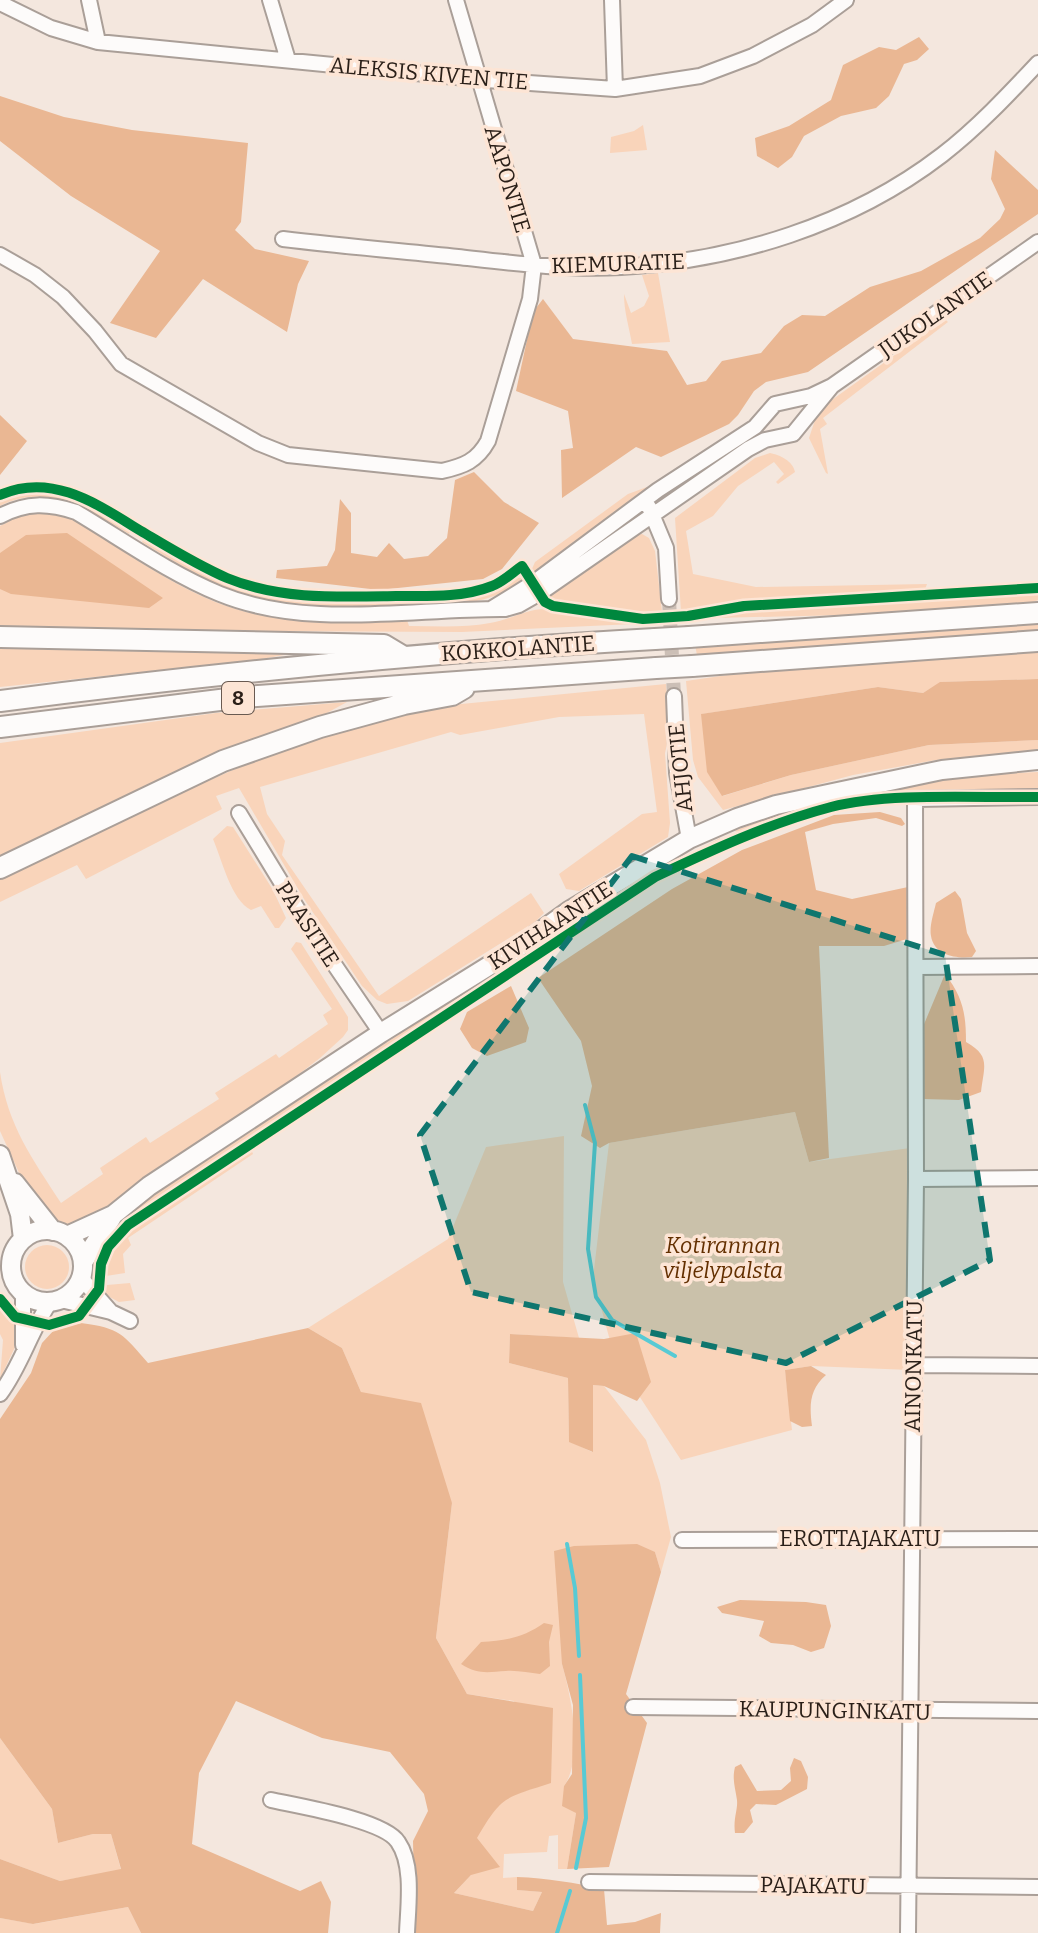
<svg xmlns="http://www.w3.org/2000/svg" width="1038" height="1933" font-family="Bitter,serif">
<rect width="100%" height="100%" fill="#f4e7de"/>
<!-- green -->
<path fill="#f9d4ba" d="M643 125 647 150 610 153 611 137 634 131Z
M658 273 670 342 632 344C629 326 624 312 624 294L631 313 644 306 649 296 642 275Z
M945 319 948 322 823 418 827 424 820 429 828 474 826 473 809 438 816 417 829 402Z
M770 453C780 455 793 461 795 472L778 484 776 482 784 474 774 462 738 486 713 516 686 531 693 574 756 587 927 584 924 592 744 603 681 612 675 518 755 458Z
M647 487 651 488 535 576 531 571 535 562 628 494Z
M32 491C73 495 97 509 132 529L129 534C89 510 47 482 0 506V501Z
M34 512 56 513 73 519C120 548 167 583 218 603 278 626 344 623 407 620L409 626C436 626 464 628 490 623 509 620 527 609 545 609L633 622 634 624 462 632 0 630V526L15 518Z
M642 534 649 538 655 551 662 611 637 612 554 602 546 596 631 536Z
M145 537C171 553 197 570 225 582 278 604 337 602 393 601 417 600 442 602 466 598 485 595 500 586 516 577L522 578 525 582C508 592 487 600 467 603 445 607 422 605 400 606 353 606 304 609 258 598 216 587 179 565 142 542Z
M1038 592V600L1024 606 928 613 714 618 744 610Z
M1038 622V632L697 655 695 645Z
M0 647 175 651H305L257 660 0 687Z
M1038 651V679L941 682 923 693 878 687 702 714 723 796 791 775 929 745 1038 740V753L936 760 853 775 723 810 698 777 693 760 686 681 782 667Z
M666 684 670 731 665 753 670 823 668 837 579 891 566 889 559 874 642 814 657 812 644 714 559 717 460 735 451 732 260 787 267 814 285 841 282 855 379 996 531 893 544 913 535 922 408 1001 387 1004 377 1000 362 986 304 899 239 788 216 796 222 809 86 879 77 865 0 902V877L194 781H208L305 738 441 706Z
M347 702 325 714 260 737 0 860V743L216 713Z
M1038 772V796L874 795 815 809 746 833 734 831C757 823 780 813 804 806 880 785 959 775 1038 772Z
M227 826 233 827 273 890 286 918 279 928H275L261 906 251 910C231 900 222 860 213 839Z
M720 838V841L642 883 120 1225 139 1205 610 896Z
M296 942 301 943 348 1017V1030L343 1037 320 1058 252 1110 163 1166 83 1224 73 1228 51 1219 26 1188 0 1131V1072C8 1126 32 1158 61 1203L103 1174 100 1168 146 1137 150 1143 219 1099 215 1093 276 1054 279 1058 328 1024 323 1015 332 1009 291 949Z
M795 1112 809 1162 910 1148V1370L811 1366 785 1370 792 1430 681 1460 615 1359 593 1278 609 1143Z
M564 1136 563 1282 579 1338 510 1334 509 1363 568 1378 569 1441 592 1452 593 1385 604 1386 646 1440 660 1483 671 1537 661 1572 655 1552 562 1664C571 1697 584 1757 564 1786L576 1813 567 1869H558V1835L549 1836 547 1852 504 1854 503 1878 517 1877 518 1890 542 1892 533 1911 454 1893 471 1875 476 1838 495 1806 507 1797 551 1782 514 1701 467 1694 436 1638 452 1503 361 1392 342 1348 308 1328 448 1239 486 1147Z
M251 1149 253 1154 128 1238 131 1245 123 1254 125 1273 106 1276C108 1265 110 1256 116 1246 133 1220 221 1166 251 1149Z
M25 1267a22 22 0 1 1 44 0a22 22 0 1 1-44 0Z
M130 1283 135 1300 119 1302 104 1294 107 1285Z
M0 1306 9 1318 18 1324 15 1347 0 1379 3 1340 0 1334Z
M0 1738 52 1809 58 1843 93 1834H111L121 1870 60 1881 0 1859Z
M128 1907 141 1933H0V1918L34 1924Z"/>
<!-- forest -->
<path fill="#eab793" d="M919 37 929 49 917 60 904 64 889 96 876 108 841 116 804 136 792 157 778 168 757 156 755 138 789 126 831 100 843 65 879 47 896 50Z
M0 96 64 117 132 130 248 143 241 222 235 230 255 249 309 261 298 284 287 332 203 279 156 338 110 323 160 251 71 196 0 141Z
M995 150 1038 190V214L808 372 766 382 754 391 738 415 729 424 661 457 636 447 562 498 561 450 573 448 568 411 516 391 533 312 543 299 573 339 667 351 687 385 706 381 722 361 761 353 784 326 802 315 825 316 870 287 921 271 980 238 1000 219 1005 209 991 179Z
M0 415 27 441 0 475Z
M474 472 504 502 539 523 502 569 483 579 379 590 276 578 277 570 327 566 335 550 340 499 351 513V553L377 557 389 543 404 559 428 556 447 538 455 480Z
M67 533 163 598 149 608 11 594 0 589V553L26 535Z
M1038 679V740L929 745 791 775 722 796 707 772 701 714 878 687 923 693 940 682Z
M880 812 901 818 905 824 902 826 876 818 833 824 805 832 816 890 852 899 908 887 907 939 884 946H819L829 1158 809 1162 795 1112 609 1143 600 1148 581 1136 592 1086 581 1041 538 978 672 889 742 850 834 815Z
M955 891 961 899 967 933 976 951 972 957C956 959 934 955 931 936 929 927 934 912 936 903Z
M945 974C963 997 966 1014 966 1042 991 1056 984 1066 981 1092L959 1100 923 1099 922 1029Z
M511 986 529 1028 526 1042 487 1056 472 1048 460 1029 467 1012Z
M81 1323C120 1328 123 1334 148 1363L308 1328 342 1348 361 1392 421 1403 452 1503 436 1638 467 1694 553 1708 551 1783C505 1798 502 1795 477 1838L500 1867 471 1875 454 1893 533 1911 542 1892 517 1890V1877C547 1878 575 1883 604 1889L607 1925 635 1922 661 1913 660 1933H415L413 1841 428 1811 424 1794 390 1752 322 1738 236 1701 199 1773 192 1844 300 1891 321 1881 331 1902 328 1933H141L128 1907 33 1924 0 1918V1859L60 1881 121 1869 111 1834H93L58 1843 52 1809 0 1738V1419L31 1373 42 1343 54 1330Z
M636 1333 651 1382 637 1401 604 1386 593 1385V1452L569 1442 568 1378 509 1363 510 1334 604 1339Z
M811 1366 826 1375C810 1389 809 1404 812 1426L802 1427 790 1421 785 1370Z
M637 1544 655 1552 661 1572 626 1694 647 1723 609 1867 567 1869 576 1813 562 1806 564 1786 572 1774 573 1705 562 1664 554 1551 574 1546Z
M740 1600 806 1602 826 1605 831 1626 824 1648 811 1652 793 1645 771 1643 759 1636 764 1621 722 1613 717 1607Z
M544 1623 553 1625 549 1642 550 1666 540 1674C529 1673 517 1670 506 1671 488 1672 478 1675 461 1664L481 1642C506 1641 524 1637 544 1623Z
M794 1758 801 1761 808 1777 807 1789 776 1805 756 1804 750 1810 753 1822 744 1833H735C733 1818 738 1810 737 1800 735 1787 732 1779 735 1767L741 1764 757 1791 781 1790 791 1781 790 1768Z"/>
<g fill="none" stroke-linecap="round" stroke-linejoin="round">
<!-- stream -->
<path stroke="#58cad4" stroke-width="4" d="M585 1105 595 1143 588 1249 596 1297 612 1320 675 1356
M567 1544 575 1588 579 1656
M576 1868 586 1818 580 1675
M557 1933 570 1891"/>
<!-- minor-tunnel -->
<path stroke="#ccbfb6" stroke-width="14" stroke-dasharray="14 7" stroke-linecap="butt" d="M669 599 674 696"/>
<!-- minor casing -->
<g stroke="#aa9f98" stroke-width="18">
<path id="minor" d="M89 0 98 42
M270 0 288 60
M612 0 615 89
M0 3 51 28 98 42 487 80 615 89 700 76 753 56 812 25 846 0
M283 239C341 246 400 251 458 257 512 263 566 270 621 267 734 261 851 225 942 155 977 128 1008 95 1038 63
M0 255 35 275 63 297 95 331 121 364 258 443 288 455 442 471C464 466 477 461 488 441L530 299 534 265 456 0
M649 507 666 548 669 599
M0 516C27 502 48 503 76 512 123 540 169 573 220 594 308 630 413 608 505 609L519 605 540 593 748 449 765 440 793 434 832 386
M491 609 533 583 658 490 755 427 775 404 811 396 832 386 1038 242
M674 696 677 773 689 839
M239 813 306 923 381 1033
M917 967 1038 966
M916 1179 1038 1178
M81 1278 111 1312
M23 1294V1345
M61 1300 111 1312 130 1321
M913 1365 1038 1366
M0 1394C21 1366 30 1332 50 1302
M682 1540 1038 1539
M633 1707 1038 1711
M271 1800C298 1806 384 1820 398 1842 414 1865 408 1906 407 1933
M589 1882 1038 1887
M908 1933 916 1179 915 799 1038 797"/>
</g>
<!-- major casing -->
<g stroke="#aa9f98" stroke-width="22">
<path id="major" d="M0 1155 20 1214 23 1239
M15 1183 53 1231
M11 1266a36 36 0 1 1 72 0a36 36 0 1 1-72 0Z
M67 1236 113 1215 149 1186 381 1033 516 949 569 911 689 839 737 818 776 805 942 770 1038 760
M83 1262 112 1217"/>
</g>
<!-- highway casing -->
<g stroke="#aa9f98" stroke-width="24">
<path id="highway" d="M0 637 384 645 404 657
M689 637 1038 613
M692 666 1038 641
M0 701C218 673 436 651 655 639
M0 727 244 697 656 668
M0 868 223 761 320 727 404 704 452 695 464 688"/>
</g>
<!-- minor -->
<use href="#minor" stroke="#fdfbfa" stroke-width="14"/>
<!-- major -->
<use href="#major" stroke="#fdfbfa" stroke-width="18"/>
<!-- highway -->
<use href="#highway" stroke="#fdfbfa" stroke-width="20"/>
<!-- highway-bridge casing -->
<g stroke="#aa9f98" stroke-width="24" stroke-linecap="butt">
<path id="highway-bridge" d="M655 639 689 637
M656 668 692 666"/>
</g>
<!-- highway-bridge -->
<use href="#highway-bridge" stroke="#fdfbfa" stroke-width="20"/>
<!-- cycleway casing -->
<g stroke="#fde5d5" stroke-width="15">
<path id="cycleway" d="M0 495C52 472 97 504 141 531 168 547 197 565 227 578 280 600 339 597 396 596 427 596 462 598 492 586 503 582 513 572 522 566L545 602 553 606 643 619 688 616 744 606 1038 588
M0 1299 15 1317 24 1319 49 1325 79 1316 99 1289 101 1264 108 1247 128 1225 655 877C712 850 770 823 831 807 889 792 976 798 1038 797"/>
</g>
<!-- cycleway -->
<use href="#cycleway" stroke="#00873e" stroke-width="10"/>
</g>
<!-- marked area -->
<path fill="#0f766e" fill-opacity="0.2" stroke="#0f766e" stroke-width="6" stroke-dasharray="16 10" stroke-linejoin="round" d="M632 856 945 955 990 1260 786 1363 471 1292 420 1135Z"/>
<g text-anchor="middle" stroke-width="7" stroke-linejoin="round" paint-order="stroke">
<!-- shield labels -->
<rect fill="#fde5d5" stroke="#695a51" stroke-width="2" x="222" y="682" width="32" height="32" rx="6"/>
<g font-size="20" font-weight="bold" fill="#2a1f18">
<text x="238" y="705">8</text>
</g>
<!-- street labels -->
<g font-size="22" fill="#2a1f18" stroke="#fde5d5">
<text transform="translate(429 73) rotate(5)" y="8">ALEKSIS KIVEN TIE</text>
<text transform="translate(508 179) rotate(73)" y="8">AAPONTIE</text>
<text transform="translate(618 263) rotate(-2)" y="8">KIEMURATIE</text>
<text transform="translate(935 314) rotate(-35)" y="8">JUKOLANTIE</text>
<text transform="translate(518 648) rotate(-4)" y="8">KOKKOLANTIE</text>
<text transform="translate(680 768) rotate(-96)" y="8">AHJOTIE</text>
<text transform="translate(308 924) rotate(57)" y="8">PAASITIE</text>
<text transform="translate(550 925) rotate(-33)" y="8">KIVIHAANTIE</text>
<text transform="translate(913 1366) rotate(-89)" y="8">AINONKATU</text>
<text x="860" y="1546">EROTTAJAKATU</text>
<text transform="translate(835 1710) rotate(1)" y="8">KAUPUNGINKATU</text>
<text transform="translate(813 1885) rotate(1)" y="8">PAJAKATU</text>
</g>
<!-- park labels -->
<g font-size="22" font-style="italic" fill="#632f00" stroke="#fde5d5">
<text x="723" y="1253">Kotirannan<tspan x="723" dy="25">viljelypalsta</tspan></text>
</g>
</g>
</svg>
